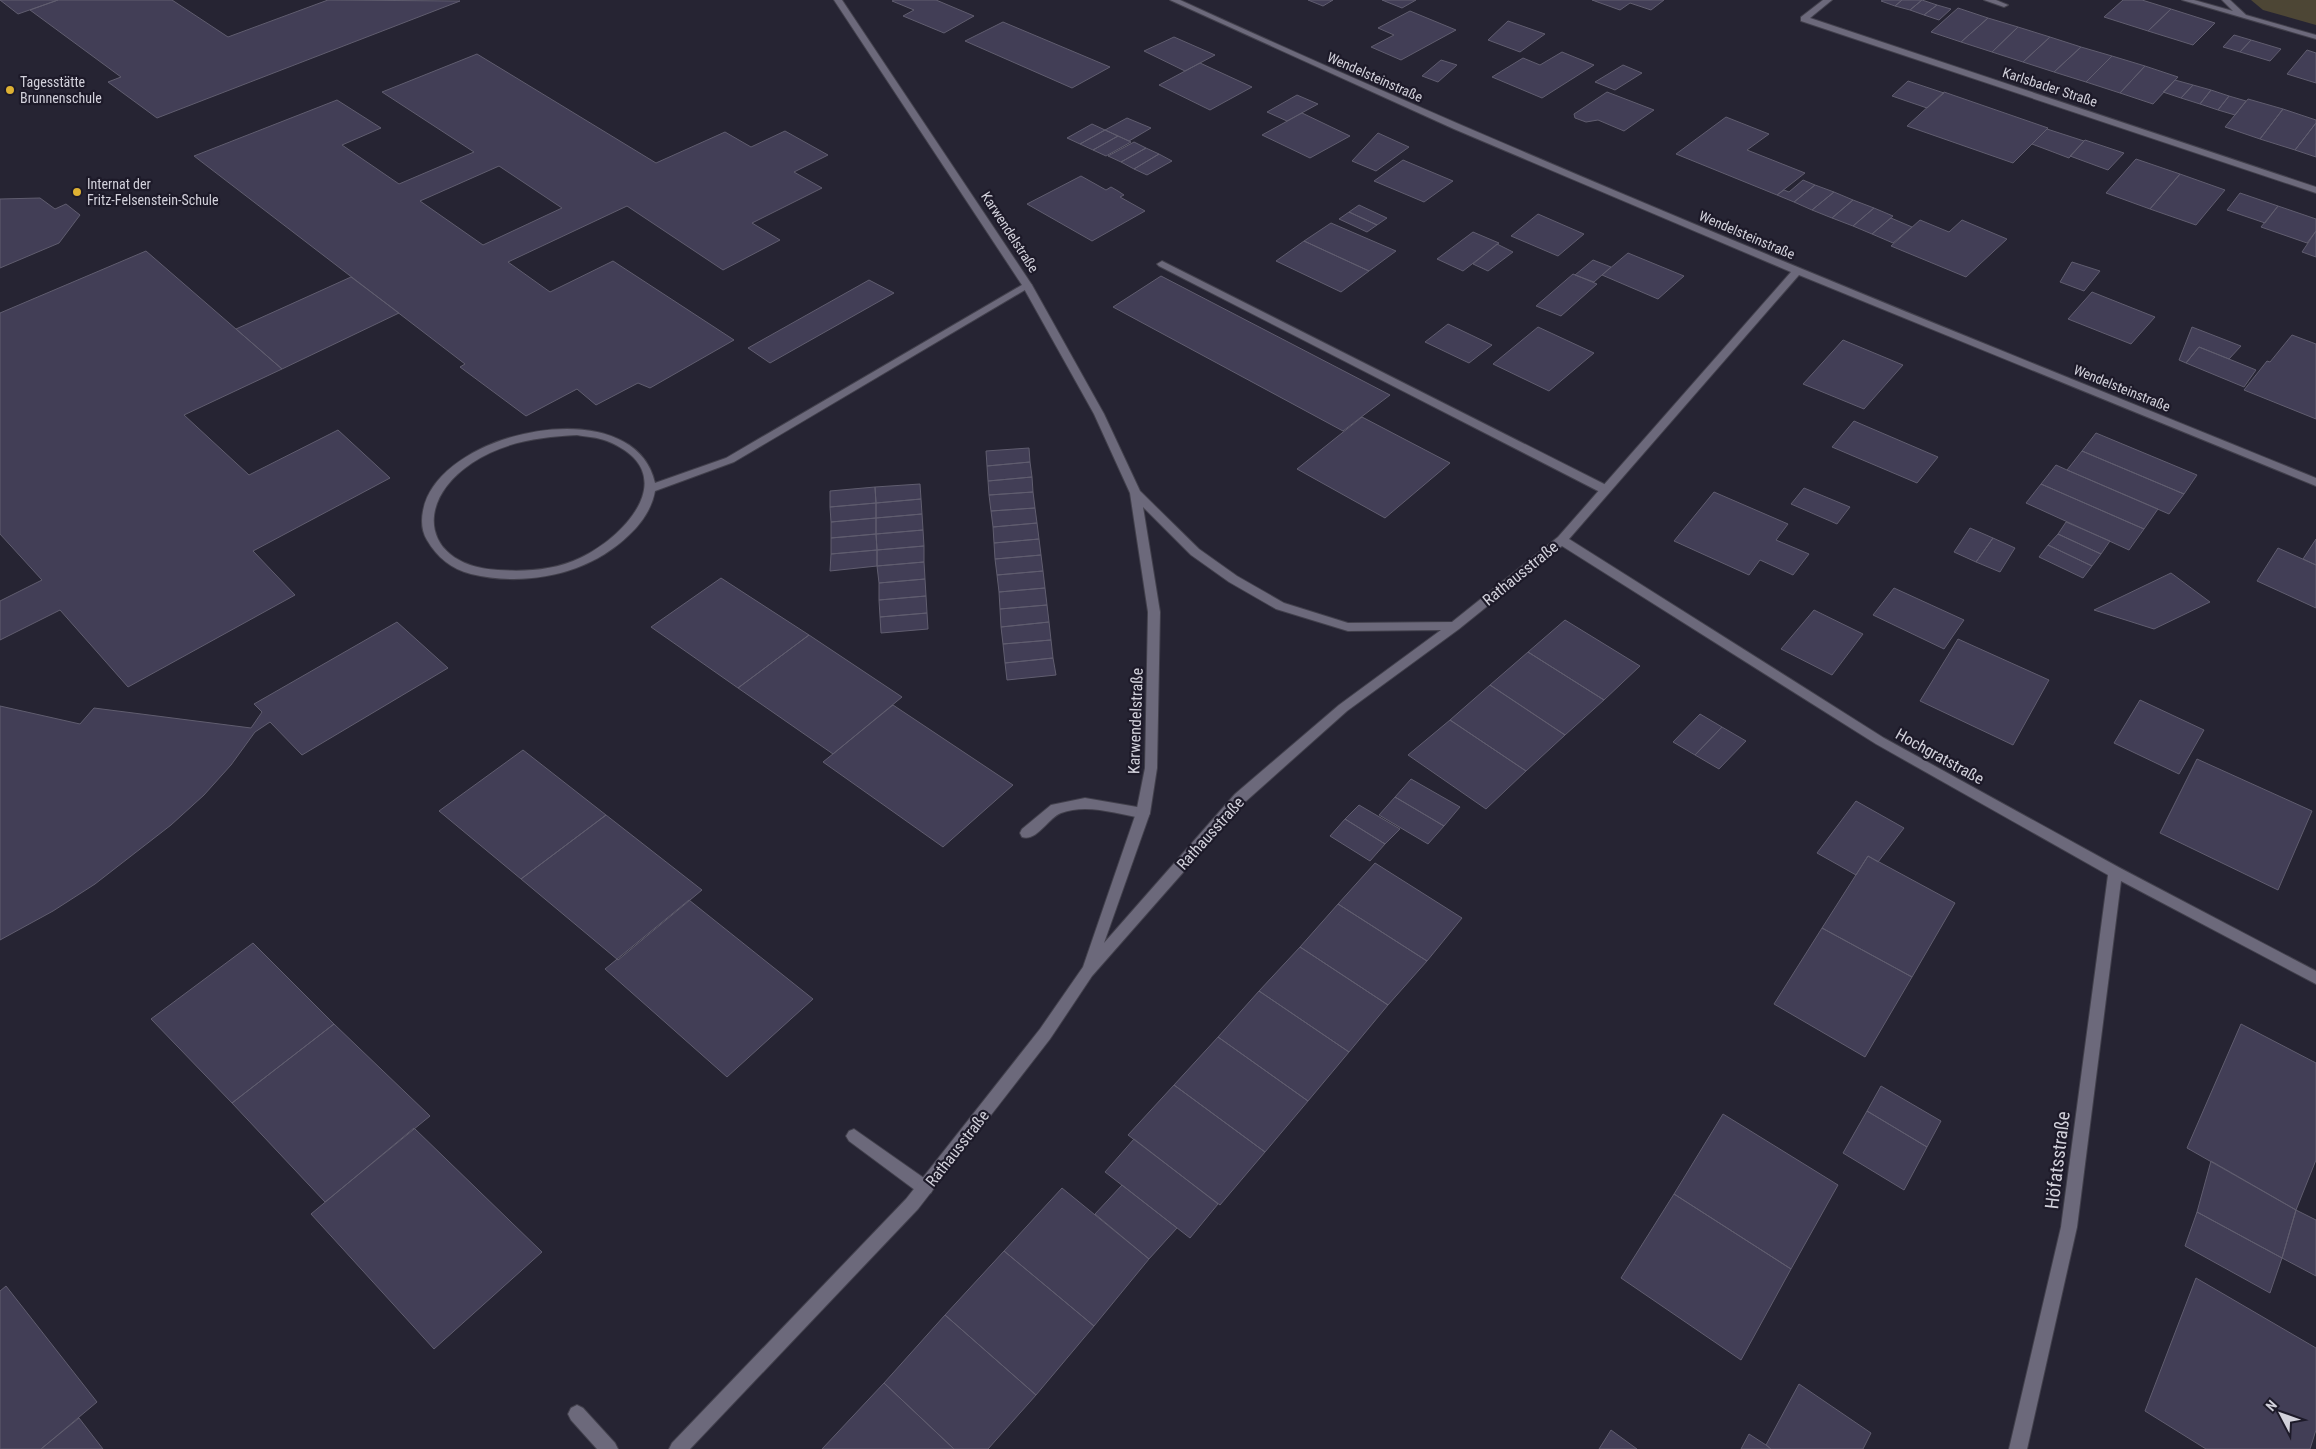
<svg xmlns="http://www.w3.org/2000/svg" width="2316" height="1449" font-family="'Roboto Condensed',sans-serif">
<rect width="100%" height="100%" fill="#262433"/>
<!-- green -->
<path fill="#4d4635" d="M2251 0H2316V25L2263 10Z"/>
<!-- building -->
<path fill="#423e56" stroke="#605d6f" fill-rule="evenodd" d="M0 0H58L18 14Z
M58 0H172L228 37 328 0 460 1 157 118 108 82 121 77 30 10Z
M894 0H936L974 16 944 33 903 16 914 10 892 1Z
M1308 0H1333L1323 6Z
M1382 0H1416L1402 8Z
M1592 0H1664L1651 10 1630 3 1620 10Z
M1883 0H1902L1895 6 1881 1Z
M1902 0H1922L1910 10 1895 6Z
M1922 0 1937 5 1924 15 1910 10Z
M2123 0H2142L2171 9 2148 31 2104 17Z
M1937 5 1951 9 1939 20 1924 15Z
M1958 8 1988 18 1961 42 1931 32Z
M2171 9 2215 23 2193 45 2148 31Z
M1410 11 1456 30 1401 60 1371 47 1394 35 1378 28Z
M1988 18 2018 27 1992 52 1961 42Z
M1508 21 1545 34 1520 52 1488 40Z
M1003 22 1110 67 1072 88 965 41Z
M2018 27 2050 37 2023 62 1992 52Z
M2234 35 2251 40 2240 52 2223 47Z
M1174 37 1215 55 1185 71 1144 51Z
M2050 37 2081 47 2054 72 2023 62Z
M2251 40 2281 49 2270 61 2240 52Z
M2081 47 2112 56 2086 82 2054 72Z
M2307 50 2316 53V83L2287 74Z
M1562 52 1594 65 1542 98 1492 77 1523 58 1540 65Z
M477 54 656 163 725 132 751 147 785 131 828 155 794 172 822 188 752 223 780 240 723 270 627 206 508 262 550 292 613 261 734 340 650 388 638 383 596 405 577 389 526 416 460 367 465 364 194 156 337 100 381 128 342 145 399 184 474 152 382 92ZM499 166 562 208 483 245 420 201Z
M2112 56 2145 66 2120 93 2086 82Z
M1441 60 1457 65 1438 82 1422 76Z
M1200 63 1252 87 1210 110 1159 85Z
M1623 65 1642 73 1615 90 1595 82Z
M2145 66 2178 77 2153 104 2120 93Z
M2175 80 2193 85 2181 98 2163 92Z
M1908 81 1944 93 1927 108 1892 96Z
M2193 85 2211 90 2200 104 2181 98Z
M2211 90 2229 96 2218 110 2200 104Z
M1607 92 1654 110 1624 131 1598 120 1586 122 1575 118 1574 114Z
M1944 92 2048 128 2013 163 1907 126Z
M1297 95 1318 104 1287 121 1267 112Z
M2229 96 2246 101 2235 115 2218 110Z
M2248 99 2283 109 2260 139 2225 127Z
M2283 109 2316 120V123L2295 150 2260 139Z
M1302 113 1350 136 1310 158 1262 135Z
M1726 117 1769 134 1747 150 1805 173 1777 195 1676 154Z
M1127 118 1151 128 1129 141 1105 130Z
M2316 123V157L2295 150Z
M1092 124 1105 130 1080 144 1067 138Z
M2047 129 2084 141 2069 158 2032 144Z
M1105 130 1118 136 1093 150 1080 144Z
M1378 133 1409 147 1376 171 1352 161Z
M1118 136 1131 142 1106 156 1093 150Z
M2085 140 2124 153 2108 170 2070 156Z
M1134 142 1146 148 1121 162 1108 156Z
M1146 148 1159 154 1134 169 1121 162Z
M1159 154 1172 161 1147 175 1134 169Z
M2136 159 2180 174 2150 209 2106 193Z
M1403 160 1453 181 1424 202 1374 181Z
M2180 174 2225 190 2196 225 2150 209Z
M1081 176 1106 190 1111 187 1118 191 1124 195 1120 197 1145 211 1092 241 1027 204Z
M1803 180 1815 185 1794 202 1777 195 1784 190 1789 192Z
M1815 185 1834 192 1812 210 1794 202Z
M1834 192 1853 200 1832 218 1812 210Z
M2240 193 2278 206 2265 223 2227 210Z
M40 198 55 209 66 204 80 215 59 243 0 268V199Z
M1853 200 1874 208 1853 226 1832 218Z
M1359 205 1387 218 1377 225 1349 212Z
M2278 206 2316 219V231L2307 243 2261 227Z
M1874 208 1893 216 1872 234 1853 226Z
M1349 212 1377 225 1367 232 1339 219Z
M1538 214 1584 234 1558 256 1511 236Z
M1891 218 1912 227 1893 243 1872 234Z
M1920 220 1949 232 1962 220 2007 239 1966 277 1891 246Z
M1331 223 1396 251 1369 271 1304 241Z
M2316 231V257L2302 252Z
M1473 232 1499 243 1463 271 1437 259Z
M1304 241 1369 271 1341 292 1276 261Z
M1497 244 1513 252 1488 271 1473 264Z
M146 251 282 369 184 415 249 475 338 430 390 478 253 551 295 595 128 687 60 610 0 640V601L42 580 0 534V313Z
M1628 253 1684 276 1658 299 1602 275Z
M1593 260 1611 267 1594 282 1575 275Z
M2072 262 2100 271 2084 291 2060 282Z
M1573 274 1597 284 1561 316 1536 306Z
M1161 276 1390 395 1343 431 1113 307Z
M351 277 399 313 282 369 236 329Z
M869 280 894 293 770 363 748 348Z
M2092 292 2155 317 2131 344 2068 319Z
M1448 324 1492 345 1469 363 1425 342Z
M1538 327 1594 353 1549 391 1493 364Z
M2192 327 2241 346 2229 359 2199 347 2186 363 2179 360Z
M2292 335 2316 344V419L2244 390 2267 361 2270 362Z
M1843 340 1903 365 1864 409 1803 384Z
M2199 347 2229 359 2256 370 2244 387 2186 363Z
M1362 417 1450 463 1385 518 1297 469Z
M1854 421 1938 457 1917 483 1832 447Z
M2096 433 2197 475 2184 494 2082 451Z
M1029 448 1030 462 987 466 986 451Z
M2082 451 2184 494 2169 514 2067 470Z
M1030 462 1032 477 988 481 987 466Z
M2056 465 2067 470 2158 509 2144 529 2041 484Z
M1032 477 1033 492 989 495 988 481Z
M920 484 921 499 876 503 875 487Z
M2041 484 2144 529 2129 550 2026 503Z
M875 487 876 503 830 507V491Z
M1804 488 1850 507 1837 524 1791 504Z
M1033 492 1035 508 991 511 989 495Z
M1714 492 1788 524 1776 540 1809 554 1793 575 1760 560 1749 575 1674 541Z
M921 499 922 514 876 518V503Z
M876 503V518L831 522 830 507Z
M1035 508 1037 523 993 527 991 511Z
M922 514 923 530 876 534V518Z
M876 518V534L831 538V522Z
M2066 522 2110 541 2101 554 2058 534Z
M1037 523 1039 539 994 543 993 527Z
M1970 528 1993 538 1976 562 1954 552Z
M923 530 924 546 877 550 876 534Z
M876 534 877 550 831 554V538Z
M2058 534 2101 554 2092 566 2048 545Z
M1993 538 2015 548 2000 572 1976 562Z
M1039 539 1041 555 995 559 994 543Z
M2316 539V565L2303 559Z
M2048 545 2092 566 2083 578 2039 557Z
M924 546V562L877 566V550Z
M2278 548 2316 565V608L2257 581Z
M877 550V566L830 571 831 554Z
M1041 555 1043 571 997 575 995 559Z
M924 562 925 579 879 583 877 566Z
M1043 571 1045 588 999 592 997 575Z
M2171 573 2210 602 2154 629 2094 610Z
M721 578 809 635 738 688 651 627Z
M925 579 926 596 879 600V583Z
M1045 588 1047 605 1000 609 999 592Z
M1894 588 1964 620 1944 649 1873 615Z
M926 596 927 613 880 617 879 600Z
M1047 605 1049 622 1001 627 1000 609Z
M1814 610 1863 634 1832 675 1781 649Z
M927 613 928 629 881 633 880 617Z
M1565 620 1640 666 1604 700 1528 652Z
M397 622 448 668 302 755 270 722 255 732 231 765 204 795 171 825 95 884 53 911 0 940V706L80 724 94 708 251 728 262 712 254 704Z
M1049 622 1051 640 1003 644 1001 627Z
M809 635 902 697 833 754 738 688Z
M1958 639 2049 680 2013 745 1920 701Z
M1051 640 1053 658 1005 663 1003 644Z
M1528 652 1604 700 1565 735 1490 685Z
M1053 658 1056 675 1007 680 1005 663Z
M1490 685 1565 735 1526 771 1450 720Z
M2140 700 2204 730 2179 774 2114 743Z
M893 705 1013 785 943 847 823 762Z
M1700 714 1722 727 1695 755 1673 742Z
M1450 720 1526 771 1486 809 1408 755Z
M1722 727 1746 741 1719 769 1695 755Z
M523 750 606 815 521 879 439 811Z
M2197 759 2312 811 2278 890 2160 833Z
M1411 779 1460 807 1444 826 1395 797Z
M1395 797 1444 826 1428 844 1379 815Z
M1856 801 1904 828 1878 862 1868 856 1856 875 1817 853Z
M1359 805 1400 829 1385 844 1345 819Z
M606 815 702 890 618 960 521 879Z
M1345 819 1385 844 1370 861 1330 836Z
M1868 856 1955 903 1912 977 1822 928Z
M1375 863 1462 918 1427 961 1338 904Z
M689 900 813 999 727 1077 605 969Z
M1338 904 1427 961 1388 1005 1300 947Z
M1822 928 1912 977 1865 1057 1774 1004Z
M253 943 334 1024 232 1103 151 1019Z
M1300 947 1388 1005 1349 1052 1259 991Z
M1259 991 1349 1052 1308 1101 1218 1037Z
M334 1024 430 1116 325 1202 232 1103Z
M2241 1024 2316 1063V1160L2296 1210 2187 1148Z
M1218 1037 1308 1101 1265 1152 1174 1085Z
M1174 1085 1265 1152 1220 1205 1128 1135Z
M1881 1086 1941 1121 1927 1147 1867 1111Z
M1867 1111 1927 1147 1904 1190 1843 1153Z
M1723 1114 1838 1185 1791 1269 1674 1194Z
M414 1128 542 1252 434 1349 311 1214Z
M1134 1139 1218 1204 1190 1238 1105 1172Z
M2211 1161 2296 1210 2282 1258 2197 1212Z
M1122 1185 1177 1228 1149 1259 1095 1214Z
M1062 1188 1149 1259 1094 1326 1004 1251Z
M1674 1194 1791 1269 1741 1360 1621 1278Z
M2296 1210 2316 1220V1276L2282 1258Z
M2197 1212 2282 1258 2270 1293 2185 1246Z
M1004 1251 1094 1326 1036 1395 945 1315Z
M2196 1278 2316 1348V1430L2310 1449H2206L2145 1411Z
M6 1286 97 1402 41 1449H0V1291Z
M945 1315 1036 1395 988 1449H954L884 1383Z
M884 1383 954 1449H822Z
M1799 1384 1871 1433 1863 1449H1771L1766 1445Z
M79 1418 103 1449H41Z
M1611 1430 1637 1449H1599Z
M1749 1434 1766 1445 1771 1449H1741Z"/>
<g fill="none" stroke-linecap="round" stroke-linejoin="round">
<!-- lane casing -->
<g stroke="#42404c" stroke-width="2">
<path id="lane" d="M1984 0H1996L2008 5 2004 7Z
M1162 261 1610 487 1611 490 1606 494 1602 493 1159 266 1157 264Z
M1027 282 1032 285 1030 287 734 462 655 491C652 508 642 523 629 535 588 575 525 587 471 574 451 569 437 557 427 540 422 532 421 521 423 511 437 430 635 389 655 483L726 458ZM577 435C587 437 597 437 607 441 683 472 628 535 580 558 555 570 526 572 498 570 424 566 412 503 472 463 503 442 540 437 577 435Z
M1085 798 1143 808 1148 809 1150 813 1148 817 1143 818C1117 814 1087 803 1061 813 1048 818 1037 842 1022 837L1020 833 1022 829 1051 805Z
M854 1129 931 1183 933 1188 931 1193 925 1195 919 1193 849 1141 846 1136 849 1131Z
M577 1405 583 1408 615 1443 618 1449H597L571 1420 568 1414 571 1408Z"/>
</g>
<!-- street casing -->
<g stroke="#42404c" stroke-width="2">
<path id="street" d="M834 0H842L1032 285 1104 414 1140 491 1199 549 1237 576 1284 603 1348 623 1452 622 1558 537 1791 272 1454 129 1170 0H1180C1554 171 1935 324 2316 478V486L1799 275 1569 539 1884 738 2120 868 2316 971V984L2121 881 2077 1227 2027 1449H2009L2061 1227 2108 875 1876 744 1562 546 1459 629 1347 711 1245 802 1092 976 1050 1039 918 1209 690 1449H669L672 1443 906 1199 1040 1029 1083 967 1136 813 1145 768 1148 612 1130 493 1094 414 1022 285ZM1143 507 1191 555 1229 582 1276 609 1348 631 1441 630 1339 705 1235 794 1104 943 1150 813 1157 768 1160 612Z
M1823 0H1832L1810 18 2316 187V193L1801 21V17Z
M2182 0H2194L2233 11 2222 0H2230L2246 15 2316 35V39Z"/>
</g>
<!-- lane -->
<use href="#lane" fill="#6c697b" fill-rule="evenodd"/>
<!-- street -->
<use href="#street" fill="#6c697b" fill-rule="evenodd"/>
</g>
<!-- markers -->
<g fill="#deb133" stroke="#1d1a29" stroke-width="2">
<circle cx="10" cy="90" r="5"/>
<circle cx="77" cy="192" r="5"/>
</g>
<g text-anchor="middle" stroke-width="4.5" stroke-linejoin="round" paint-order="stroke">
<!-- far-street labels -->
<g font-size="14" fill="#d2d1db" stroke="#1d1a29">
<text transform="translate(1375 77) rotate(24)" y="5">Wendelsteinstraße</text>
<text transform="translate(2050 87) rotate(18)" y="5">Karlsbader Straße</text>
<text transform="translate(1010 232) rotate(57)" y="5">Karwendelstraße</text>
<text transform="translate(1747 235) rotate(23)" y="5">Wendelsteinstraße</text>
<text transform="translate(2122 388) rotate(22)" y="5">Wendelsteinstraße</text>
</g>
<!-- far-poi labels -->
<g font-size="14" fill="#d2d1db" stroke="#1d1a29" text-anchor="start">
<text x="20" y="87">Tagesstätte<tspan x="20" dy="16">Brunnenschule</tspan></text>
<text x="87" y="189">Internat der<tspan x="87" dy="16">Fritz-Felsenstein-Schule</tspan></text>
</g>
<!-- street labels -->
<g font-size="16" fill="#d2d1db" stroke="#1d1a29">
<text transform="translate(1520 573) rotate(-39)" y="6">Rathausstraße</text>
<text transform="translate(1135 721) rotate(-88)" y="6">Karwendelstraße</text>
<text transform="translate(1940 756) rotate(29)" y="6">Hochgratstraße</text>
<text transform="translate(1210 833) rotate(-48)" y="6">Rathausstraße</text>
<text transform="translate(957 1148) rotate(-52)" y="6">Rathausstraße</text>
</g>
<!-- near-street labels -->
<g font-size="19" fill="#d2d1db" stroke="#1d1a29">
<text transform="translate(2057 1160) rotate(-83)" y="7">Höfatsstraße</text>
</g>
</g>
<!-- north arrow -->
<g transform="translate(2281 1414) rotate(311)" stroke="#1d1a29" stroke-width="4" paint-order="stroke">
<path d="M0-4L9 19L0 12L-9 19Z" fill="#d2d1db"/>
<text y="-8" font-size="14" font-weight="bold" text-anchor="middle" fill="#d2d1db">N</text>
</g>
</svg>
